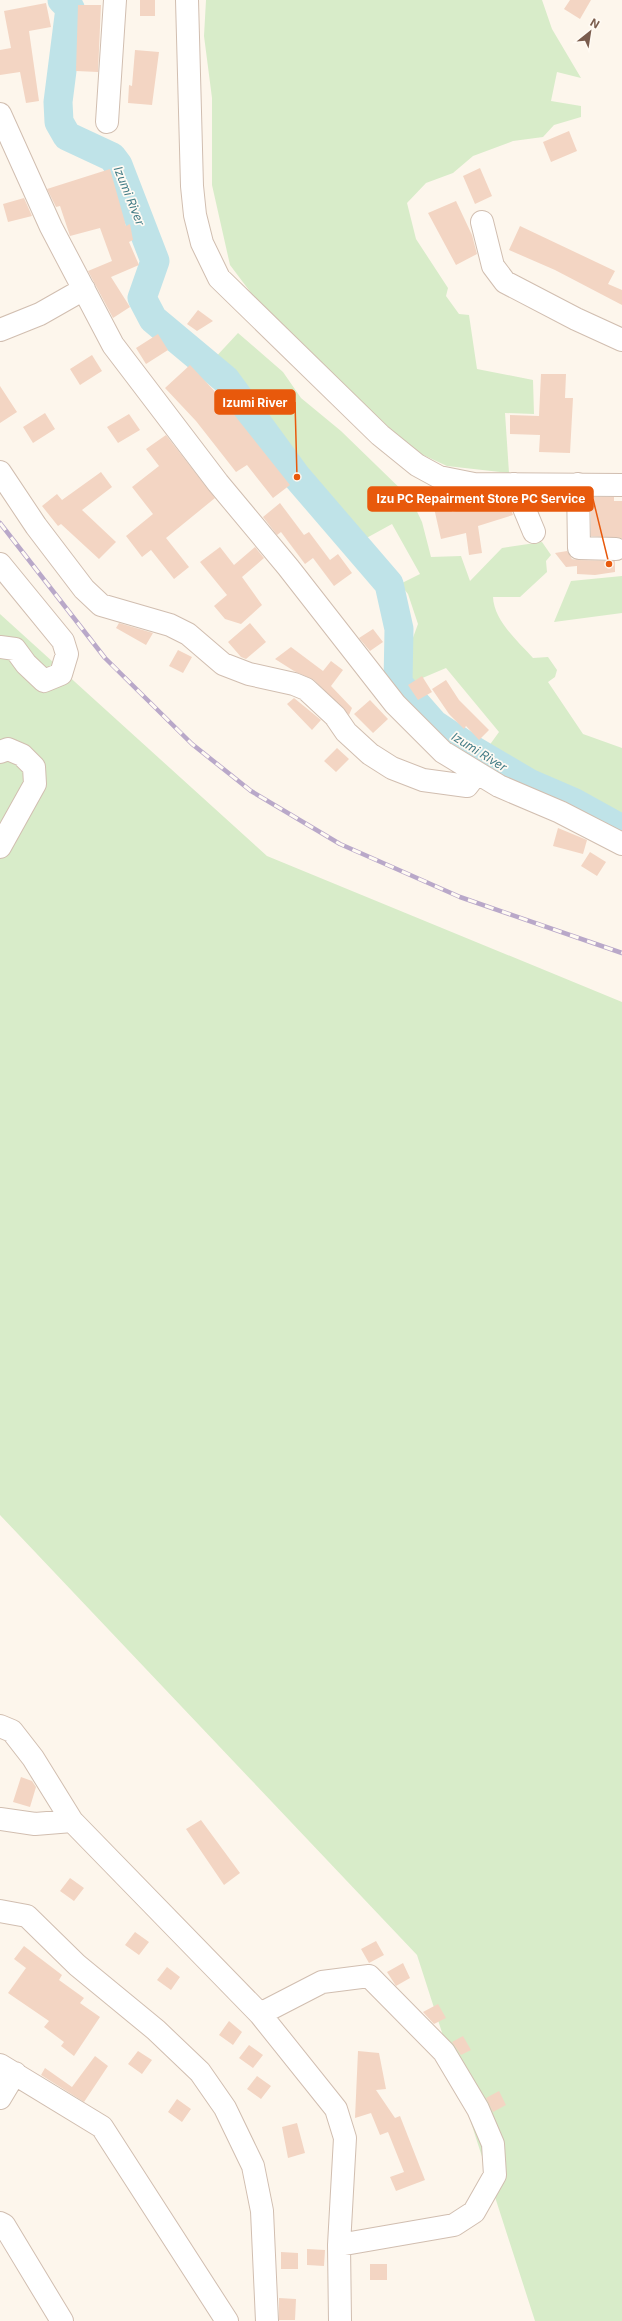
<svg xmlns="http://www.w3.org/2000/svg" width="622" height="2321" font-family="Inter,sans-serif">
<rect width="100%" height="100%" fill="#fdf6ec"/>
<!-- green -->
<path fill="#d8ecc9" d="M206 0H542L552 29 581 78 557 72 551 101 581 106V117L554 125 543 137 513 141 473 156 453 173 426 183 407 203 416 239 448 288 446 296 459 314 469 315 477 369 533 380 534 414 505 413 509 473 447 466 421 454 386 429 261 306 230 265 212 185V98L204 36Z
M238 333 283 372 301 398 341 431 411 499 422 522 431 557 461 556 470 581 502 548 542 542 551 555 546 561 547 572 520 597H493C494 621 518 641 533 658L548 657 557 670 555 677 548 682 583 734 622 748V823L486 750 499 732 446 668 413 682 407 654 418 624 408 594 400 584 420 574 392 524 361 541 280 442 235 381 212 361Z
M622 576V613L554 622 571 581Z
M0 614 267 856 622 1002V2321H535L417 1955 0 1515Z"/>
<g fill="none" stroke-linecap="round" stroke-linejoin="round">
<!-- river -->
<path stroke="#bfe3e8" stroke-width="29" d="M62 0 70 8 58 102 59 122 67 136 112 157 118 165 155 261 142 298 153 319 226 380 297 477 389 584 399 629 398 683 434 724 473 750 529 783 573 802 622 829"/>
</g>
<!-- building -->
<path fill="#f3d5c3" d="M140 0H155V16H140Z
M570 0H591L580 19 564 9Z
M46 3 51 27 29 31 39 101 26 103 20 72 0 75V50L11 48 4 11Z
M78 5H101L98 72 76 71Z
M135 50 159 52 152 105 128 103 129 85 132 86Z
M569 131 577 151 551 162 543 142Z
M480 168 492 196 475 204 463 176Z
M110 169 126 226 130 224 133 240 129 242 139 265 111 277 130 307 113 318 88 271 112 261 100 228 70 236 60 206 56 207 47 189Z
M24 198 32 216 8 222 3 204Z
M456 201 472 235 477 254 456 265 428 213Z
M520 226 615 271 608 284 622 290V305L555 270 509 250Z
M198 310 213 321 197 331 187 324Z
M158 334 168 350 146 364 136 348Z
M92 355 102 371 80 385 70 369Z
M190 365 220 397 290 485 273 498 247 465 236 472 196 421 165 388Z
M541 374H566L565 398H573L570 453 539 452 540 435 510 434V415L539 416Z
M0 386 17 412 0 423Z
M45 413 55 429 33 443 23 427Z
M129 414 140 430 118 443 107 427Z
M166 435 215 498 166 538 189 567 174 579 151 550 142 557 126 536 153 514 132 487 159 466 146 449Z
M101 472 112 487 82 510 116 542 99 559 61 524 58 526 42 506 57 494 62 500Z
M449 496 452 512 507 499 513 515 478 526 482 553 469 555 466 533 441 539 432 499Z
M591 497H614V501H622V538L591 536Z
M280 503 304 535 309 532 330 560 338 554 352 573 334 586 313 558 305 564 281 532 277 535 263 517Z
M220 547 234 565 255 547 264 558 242 577 262 605 241 624 225 619 214 606 227 595 200 562Z
M567 551 572 559 578 560 615 561V572L595 575 577 574V566L566 567 555 553Z
M119 623 153 633 146 645 116 628Z
M250 623 266 642 246 659 241 657 228 642Z
M373 629 383 642 370 651 359 638Z
M291 647 323 671 331 661 343 670 331 686 352 708 349 715 314 680 294 671 275 659Z
M178 650 192 657 183 673 169 666Z
M422 676 432 692 418 700 408 685Z
M446 680 459 700 489 730 479 740 466 726 464 729 449 714 432 689Z
M294 698 321 720 312 730 287 704Z
M370 700 388 719 373 733 354 714Z
M337 748 349 759 336 772 324 761Z
M558 828 587 840 583 854 553 846Z
M590 852 606 862 597 876 581 866Z
M21 1777 32 1781 36 1787 30 1807 13 1802Z
M201 1820 240 1873 224 1885 186 1829Z
M70 1878 84 1888 74 1901 60 1891Z
M135 1932 149 1942 139 1955 125 1945Z
M376 1941 384 1955 369 1963 361 1949Z
M24 1946 62 1975 59 1980 84 1998 80 2003 100 2017 74 2056 61 2046 64 2042 44 2027 49 2021 8 1993 26 1968 14 1959Z
M403 1963 410 1978 396 1986 387 1972Z
M167 1967 180 1977 171 1990 157 1980Z
M438 2004 446 2018 434 2024 423 2012Z
M229 2021 242 2032 233 2045 219 2035Z
M463 2036 471 2050 461 2055 452 2042Z
M249 2045 263 2055 253 2068 239 2058Z
M138 2051 152 2060 142 2074 128 2064Z
M358 2051 379 2053 386 2089 376 2090 395 2118 400 2116 425 2180 396 2191 390 2177 404 2172 388 2132 380 2135 371 2113 355 2118Z
M95 2056 108 2066 84 2102 41 2075 45 2068 72 2087Z
M257 2076 271 2086 261 2099 247 2089Z
M499 2091 506 2105 493 2112 486 2098Z
M177 2099 191 2109 182 2122 168 2112Z
M297 2123 305 2153 288 2158 282 2127Z
M307 2249 325 2250 324 2266 307 2265Z
M281 2252 298 2253V2269H281Z
M370 2264H387V2280H370Z
M279 2298 296 2299 295 2320H279Z"/>
<g fill="none" stroke-linecap="round" stroke-linejoin="round">
<!-- minor casing -->
<g stroke="#d1beb0" stroke-width="24">
<path id="minor" d="M187 0 192 186 195 215 202 243 219 278 380 435 417 465 439 477 474 484 622 485
M0 114 51 227 113 345 218 483 288 567 395 704 443 752 499 786 560 812 622 844
M107 122 115 0
M482 222 493 266 505 282 576 319 622 340
M0 330 40 314 84 289
M0 472 36 526 84 589 101 605 170 625 188 634 223 664 249 674 294 684 306 689 335 716 346 732 370 754 392 768 423 780 467 786 477 773
M514 484 534 532
M578 484 579 548 616 549
M0 564 63 641 67 654 61 674 44 681 26 664 15 649 0 647
M0 752 8 749 22 755 34 767 35 784 0 847
M0 1726 12 1731 33 1758 72 1821 260 2014 336 2109 345 2138 339 2245 340 2321
M0 1819 35 1824 72 1821
M0 1911 27 1916 77 1965 156 2030 200 2072 225 2108 253 2166 262 2211 267 2321
M260 2014 322 1982 369 1976 444 2052 478 2109 493 2144 495 2175 474 2212 454 2225 339 2245
M0 2065 102 2127 227 2321
M0 2098 15 2073
M0 2223 4 2225 62 2321"/>
</g>
<!-- minor -->
<use href="#minor" stroke="#fff" stroke-width="22"/>
<!-- rail casing -->
<g stroke="#b9a8c9" stroke-width="4.5">
<path id="rail" d="M0 523 105 658 192 744 251 791 340 844 460 897 622 953"/>
</g>
<!-- rail -->
<use href="#rail" stroke="#fffaf3" stroke-width="3" stroke-dasharray="9" stroke-linecap="butt"/>
</g>
<g text-anchor="middle" stroke-width="3.5" stroke-linejoin="round" paint-order="stroke">
<!-- water labels -->
<g font-size="12" font-style="italic" fill="#437c86" stroke="#fffaf3">
<text transform="translate(129 196) rotate(68)" y="4">Izumi River</text>
<text transform="translate(479 752) rotate(32)" y="4">Izumi River</text>
</g>
</g>
<!-- callouts -->
<path fill="none" stroke="#e8590c" stroke-width="1.5" d="M297 477L295 402M609 564L593 499"/>
<g fill="#e8590c" stroke="#fffaf3" stroke-width="1.5">
<circle cx="297" cy="477" r="4"/>
<circle cx="609" cy="564" r="4"/>
</g>
<g fill="#e8590c" stroke="#e8590c" stroke-width="1.5">
<rect x="215" y="390" width="80" height="24" rx="4"/>
<rect x="368" y="487" width="225" height="24" rx="4"/>
</g>
<g font-size="12" text-anchor="middle" font-weight="bold" fill="#fff">
<text x="255" y="407">Izumi River</text>
<text x="481" y="503">Izu PC Repairment Store PC Service</text>
</g>
<!-- north arrow -->
<g transform="translate(590 32) rotate(30)" stroke="#fffaf3" stroke-width="3" paint-order="stroke">
<path d="M0-3L7 15L0 10L-7 15Z" fill="#7a5c4d"/>
<text y="-6" font-size="11" font-weight="bold" text-anchor="middle" fill="#7a5c4d">N</text>
</g>
</svg>
